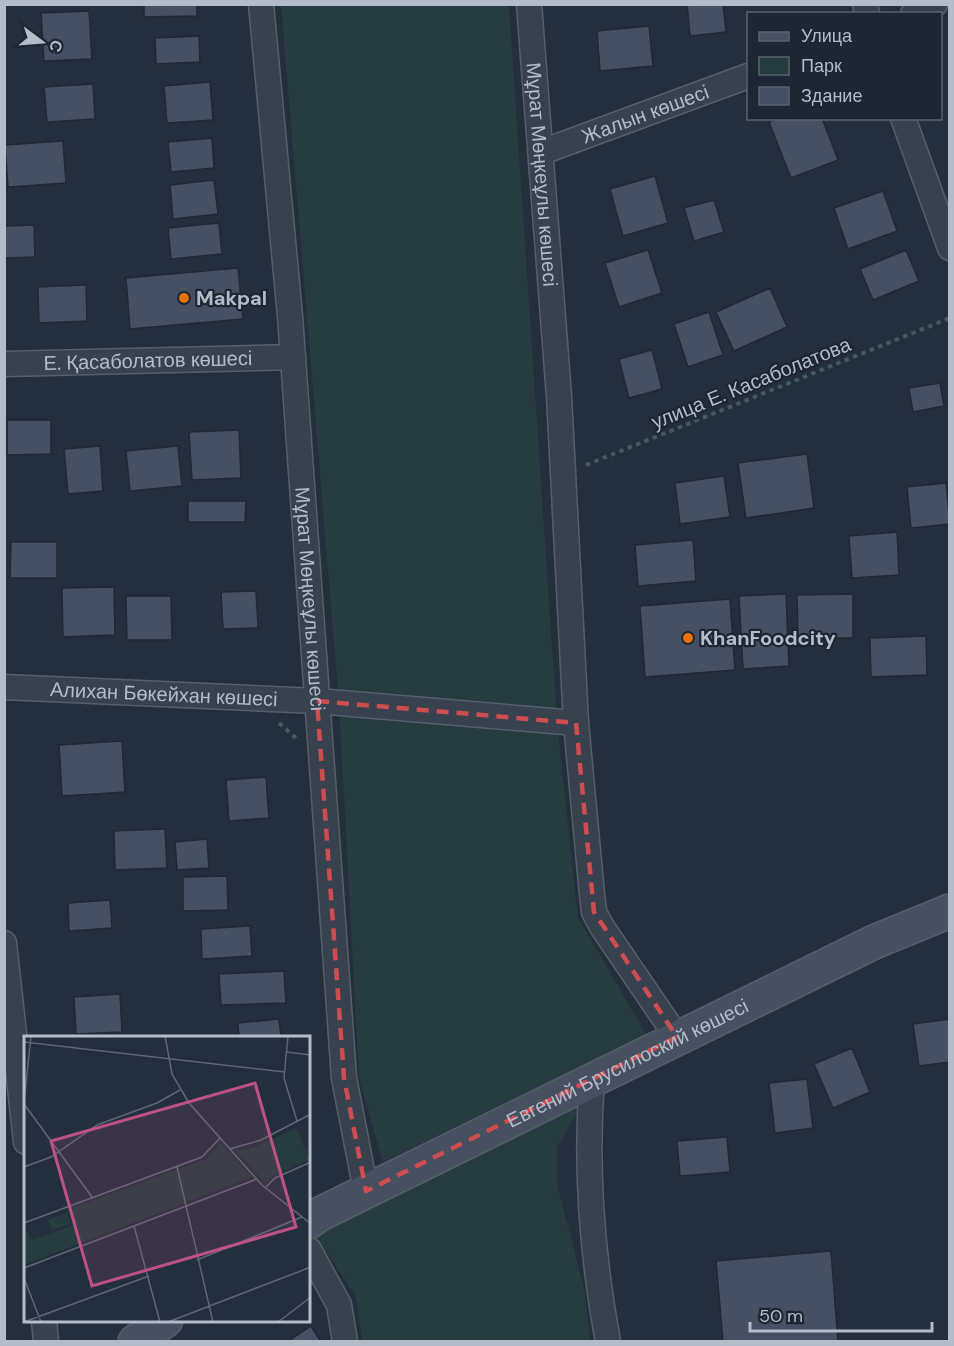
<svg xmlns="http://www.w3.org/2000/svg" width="954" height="1346" font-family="'DM Sans',sans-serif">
<rect width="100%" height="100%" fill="#242f3e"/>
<!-- green -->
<path fill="#263c3f" d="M281 5H509L557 721 578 917 647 1036 383 1162 359 1079 339 702Z
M581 1106 557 1148V1184L585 1292 590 1341H362L356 1296 316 1237 354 1214Z"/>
<!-- building -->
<path fill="#455162" stroke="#1f2835" stroke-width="1.5" d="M144 4H197V16L144 17Z
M687 4H723L726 32 690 36Z
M89 11 92 59 44 61 41 13Z
M649 26 653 66 600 71 597 31Z
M199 36 200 62 156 64 155 38Z
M210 82 213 120 167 123 164 86Z
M93 84 95 119 47 122 44 87Z
M778 118H822L838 160 791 178 769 122Z
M212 138 214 168 171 172 168 142Z
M63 141 66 183 8 187 5 145Z
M655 176 668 223 623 236 610 189Z
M214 180 218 214 173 219 170 185Z
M883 191 897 231 848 249 834 208Z
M714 200 724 232 694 241 684 208Z
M219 223 222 254 171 259 168 228Z
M34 225 35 257 4 258V226Z
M648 250 662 293 619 307 605 263Z
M906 250 919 281 873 300 860 269Z
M238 268 243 319 130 329 126 278Z
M86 285 87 321 39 323 38 287Z
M770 288 787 327 734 351 716 312Z
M709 312 723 355 688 367 674 324Z
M652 350 662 389 629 398 619 359Z
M940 383 944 406 913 412 909 388Z
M7 420H51V454L7 455Z
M239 430 241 478 192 480 189 432Z
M100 446 103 491 68 494 64 449Z
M178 446 182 486 130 491 126 451Z
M807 454 814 508 746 518 738 463Z
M724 476 730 517 680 524 675 483Z
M946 483 950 524 911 528 907 487Z
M188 501H246L245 522H188Z
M897 532 899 575 852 578 849 536Z
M693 540 696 581 638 586 635 545Z
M11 542H57V578H10Z
M114 587 115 635 63 637 62 588Z
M256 591 258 628 223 629 221 592Z
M786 594 789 666 743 669 739 596Z
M853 594V638H798L797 595Z
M126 596H171L172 640H127Z
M730 599 735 670 645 677 640 606Z
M926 636 927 675 871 677 870 638Z
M122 741 125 792 62 796 59 745Z
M266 777 269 818 229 821 226 780Z
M165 829 167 868 115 870 114 831Z
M207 839 209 868 177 870 175 842Z
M227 876 228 910 183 911V877Z
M110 900 112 928 69 931 68 903Z
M250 926 252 956 202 959 201 929Z
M284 971 286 1003 221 1005 219 974Z
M120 994 122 1032 76 1034 74 997Z
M279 1019 281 1037H239L238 1023Z
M950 1019V1062L919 1066 913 1024Z
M852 1048 870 1092 833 1108 814 1064Z
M807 1079 813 1128 775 1133 769 1083Z
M727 1137 730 1172 680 1176 677 1141Z
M831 1251 838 1342H723L716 1261Z
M311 1326 321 1342H287Z"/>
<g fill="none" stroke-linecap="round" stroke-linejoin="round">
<!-- minor casing -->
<g stroke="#565f6c" stroke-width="27">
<g id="minor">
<path id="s1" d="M261 4 290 316 344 1078 366 1191"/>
<path id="s2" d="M529 4 559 396 576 723 592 894 594 912 602 927 677 1037"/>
<path d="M865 4 867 14"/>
<path d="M913 14 935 4"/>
<path d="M903 118 950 248"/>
<path id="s3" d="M542 152 748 76"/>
<path id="s4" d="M4 364 293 357"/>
<path id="s5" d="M4 687 317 701 576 723"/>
<path d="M4 943 26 1142"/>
<path d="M592 1080C585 1168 592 1255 608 1342"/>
<path d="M309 1250 339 1305 345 1342"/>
<path d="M44 1320 46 1342"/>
</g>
</g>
<!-- secondary casing -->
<g stroke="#565f6c" stroke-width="36">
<g id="secondary">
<path id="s6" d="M309 1222 320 1214 874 942 950 911"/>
<path d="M135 1342 166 1320"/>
</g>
</g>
<!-- path -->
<path stroke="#44595c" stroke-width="4" stroke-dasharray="4.5 4.5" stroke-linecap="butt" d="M586 465 950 318
M279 723 296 738"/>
<!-- minor -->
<use href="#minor" stroke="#38414e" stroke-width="24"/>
<!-- secondary -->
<use href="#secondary" stroke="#465061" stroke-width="33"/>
</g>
<!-- marked area -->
<path fill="none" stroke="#ce4d50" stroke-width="4.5" stroke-dasharray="12 8" stroke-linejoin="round" d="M317 701 576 723 594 912 677 1037 366 1191 344 1078Z"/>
<!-- markers -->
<g fill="#e8710a" stroke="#1d2633" stroke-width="2">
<circle cx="184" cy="298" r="6"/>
<circle cx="688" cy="638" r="6"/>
</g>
<g text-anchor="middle" stroke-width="4.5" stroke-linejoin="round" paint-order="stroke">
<!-- street labels -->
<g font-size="20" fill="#b4bcc9" stroke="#1d2633">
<text dy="7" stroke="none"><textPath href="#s3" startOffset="110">Жалын көшесі</textPath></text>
<text dy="7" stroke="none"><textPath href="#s2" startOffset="171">Мұрат Мөңкеұлы көшесі</textPath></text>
<text dy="7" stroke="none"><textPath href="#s4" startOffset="144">Е. Қасаболатов көшесі</textPath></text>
<text transform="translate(751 383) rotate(-22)" y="7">улица Е. Касаболатова</text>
<text dy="7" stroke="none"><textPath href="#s1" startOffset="597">Мұрат Мөңкеұлы көшесі</textPath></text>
<text dy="7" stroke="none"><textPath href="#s5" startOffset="160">Алихан Бөкейхан көшесі</textPath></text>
<text dy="7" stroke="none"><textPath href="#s6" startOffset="356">Евгений Брусилоский көшесі</textPath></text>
</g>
<!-- poi labels -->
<g font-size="20" font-weight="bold" fill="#b4bcc9" stroke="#1d2633" text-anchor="start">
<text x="196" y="305">Makpal</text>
<text x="700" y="645">KhanFoodcity</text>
</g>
</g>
<!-- overview -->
<g transform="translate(24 1036)">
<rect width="286" height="286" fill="#242f3e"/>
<path d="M272 92 286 124 249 140 242 148 211 114H224ZM197 107 228 141 0 229V190L8 204 50 189 45 173 182 123ZM43 177 47 187 28 194 24 184Z" fill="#263c3f"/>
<path fill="none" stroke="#5e6776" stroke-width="1.5" d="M141 0 148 38 165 67 238 149 287 188M264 0 260 42 273 85M0 6 261 36M263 16 287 19M0 66 7 0M0 68 68 161M206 113 237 104 287 78M0 131 27 121 73 89 133 67 156 54M153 131 189 286M242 151 251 142 287 126M0 187 178 121 196 102M110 190 136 286M173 224 278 181M0 232 233 143M0 242 17 286M0 286 125 240M144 286 287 231M254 286 287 261"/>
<path fill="#bd5182" fill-opacity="0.15" stroke="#bd5182" stroke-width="3" d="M231 47 272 191 68 250 27 105Z"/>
<rect width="286" height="286" fill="none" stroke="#b4bcc9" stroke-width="3"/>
</g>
<!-- border -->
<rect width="954" height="1346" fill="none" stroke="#b4bcc9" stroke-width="12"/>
<!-- legend -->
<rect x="747" y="12" width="195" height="108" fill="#1d2633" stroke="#59626f" stroke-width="1.5"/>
<rect x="759" y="32" width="30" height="9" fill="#465061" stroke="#59626f" stroke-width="1.5"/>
<text x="801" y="42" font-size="18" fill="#b4bcc9">Улица</text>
<rect x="759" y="57" width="30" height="18" fill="#263c3f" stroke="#59626f" stroke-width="1.5"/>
<text x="801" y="72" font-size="18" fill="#b4bcc9">Парк</text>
<rect x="759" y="87" width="30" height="18" fill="#455162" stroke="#59626f" stroke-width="1.5"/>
<text x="801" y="102" font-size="18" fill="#b4bcc9">Здание</text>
<!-- north arrow -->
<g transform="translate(42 42) rotate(106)" stroke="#1d2633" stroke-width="4.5" paint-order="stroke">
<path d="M0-4.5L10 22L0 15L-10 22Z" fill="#b4bcc9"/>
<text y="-9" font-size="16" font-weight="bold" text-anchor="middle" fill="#b4bcc9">С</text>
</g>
<!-- scale -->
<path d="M750 1322v9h182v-9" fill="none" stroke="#b4bcc9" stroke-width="3"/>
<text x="759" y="1322" font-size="18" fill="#b4bcc9" stroke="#1d2633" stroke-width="4.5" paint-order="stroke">50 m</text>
</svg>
